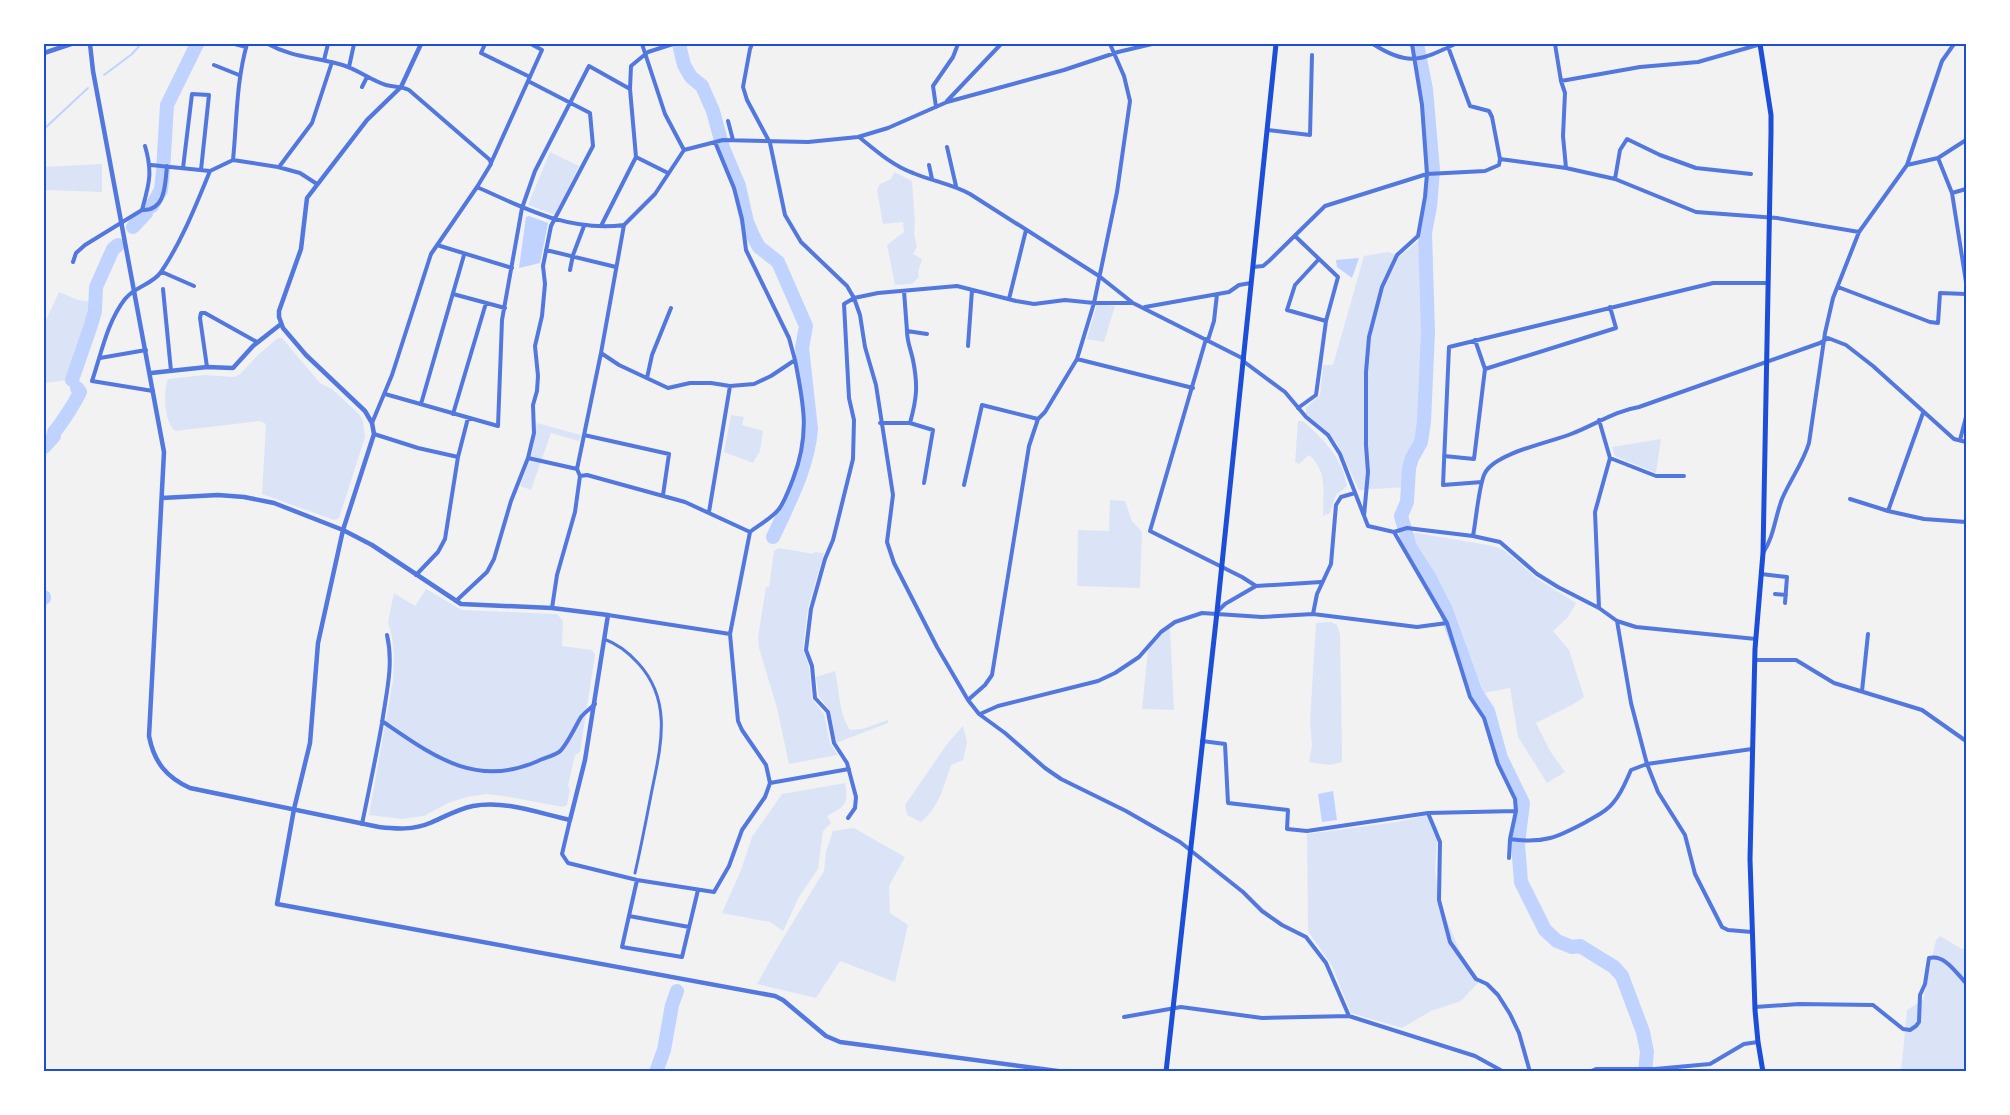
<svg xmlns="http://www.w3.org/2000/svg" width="2010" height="1115" font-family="Arial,sans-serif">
<rect width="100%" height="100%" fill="#f2f2f2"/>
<!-- green -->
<path fill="#dbe4f7" d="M550 152 579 166 555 215 528 205Z
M102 164V192L44 190V167Z
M894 172 912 181 915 222 914 234 917 247 913 254 922 259 918 272 919 277 912 284 895 285 887 245 904 232 903 222 883 224 877 190 880 184 891 179Z
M1422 238 1425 332 1422 368 1423 421 1420 442 1410 457 1405 478 1406 487 1359 490 1337 443 1306 415V407L1320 395 1323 365H1333L1364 256 1388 252 1400 256Z
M59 292 78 300 93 302 90 319 69 380 44 383V324Z
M1097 304 1115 306 1104 342 1087 339Z
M278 338H282L320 383 332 389 360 415 363 422 365 437 339 518 334 520 262 494 266 424 260 421 175 431C164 421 163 393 168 379L205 375 234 377 240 374 259 354Z
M731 415 744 417 742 425 763 431 760 451 753 463 724 452Z
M1298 421H1303C1324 440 1342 457 1347 486L1336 495 1330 513 1323 516C1323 494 1328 471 1309 455L1299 464 1295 462Z
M537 423 581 435 579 441 551 433 531 490 520 486 532 453Z
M1661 439 1656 473 1615 456 1612 447Z
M1110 500 1125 501 1132 521 1142 532 1140 588 1077 586 1078 530 1109 531Z
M1417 533 1493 546 1504 550 1539 580 1576 603 1568 617 1553 631 1569 650 1584 697 1572 705 1536 723 1550 751 1565 772 1547 783 1518 737 1510 688 1484 693 1446 596 1405 534Z
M779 548 814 554V552L824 553 808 607 803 649 809 667 812 699 824 714 830 743 838 755 789 764 777 708 759 648 758 637 766 587H769L774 551Z
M426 589 462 610 557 614 563 621 562 646 592 650 595 655 580 752 575 755 568 786 570 790 567 805 563 807 504 796 486 794 467 797 448 803 424 816 402 819 369 815 393 680 394 655 392 637 388 622 394 593 415 606Z
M1331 622 1337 625 1340 634 1342 747V762L1330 765 1309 762 1312 745 1310 721 1316 623Z
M1170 628 1174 710 1142 709 1148 650 1160 636Z
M835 671C840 691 838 711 850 730L862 729 888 720V723L836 743 830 711 819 696 816 677Z
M963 726 967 742 963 760 951 765C944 785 939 808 921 822L907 815 905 805 947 744Z
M845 783C849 805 845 806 827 816L831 823 823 831 818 869 799 897 783 931 770 922 722 913 741 870 752 837 782 794Z
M1428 815 1438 829 1435 870 1440 904 1460 951 1478 983 1461 1001 1431 1011 1402 1028 1351 1013 1332 966 1308 931 1307 834 1397 822Z
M854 828 905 857 889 886 890 913 908 925 895 982 840 961 816 998 757 984 776 950 824 871 826 852 833 831Z
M1940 936 1962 949H1966V1068L1962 1069 1961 1071 1901 1072 1907 1010 1923 1000 1936 940Z"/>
<!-- water -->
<path fill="#bfd3fe" d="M529 216 548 223 540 263 519 268 526 217Z
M1359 258 1352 278 1337 267 1336 260Z
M1333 791 1337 820 1322 822 1318 794Z"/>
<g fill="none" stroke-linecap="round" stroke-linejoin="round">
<!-- stream -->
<path stroke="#bfd3fe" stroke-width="2" d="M104 75 132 54 141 44
M44 129 88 88"/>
<!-- river -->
<path stroke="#bfd3fe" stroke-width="14" d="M679 44 684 65 691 77 702 86 713 111 723 148 739 186 747 222 754 238 759 247 778 262 806 326 802 348 811 429C808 467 789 503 773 537
M1417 44 1426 89 1433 170 1430 207 1425 233 1428 332 1424 422 1421 442 1412 458 1409 468 1407 502 1401 516 1410 547 1428 575 1445 608 1476 693 1488 711 1501 758 1523 803 1518 844 1521 882 1545 930 1557 941 1572 947 1580 946 1614 967 1622 976 1643 1032 1647 1052 1645 1072
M149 207 152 206 161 190 163 171 167 105 197 44
M133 227 146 213
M72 380 91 325 95 311 96 287 113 249 118 245
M44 447 54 436V432C60 426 76 401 80 392L77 388
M44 597V598
M656 1072 664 1050 672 1005 677 991"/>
<!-- pedestrian -->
<path stroke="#5277de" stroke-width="3" d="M604 639C618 644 628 652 638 663 674 702 660 749 651 795 646 821 641 847 635 873"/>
<!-- minor -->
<path stroke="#5277de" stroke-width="4" d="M235 44 246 47
M268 44C291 57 314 57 339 64 356 68 370 80 386 85 394 87 401 86 409 90L490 160 491 164 477 187 431 254 392 375 372 423
M485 44 481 53 530 77
M642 44 665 114 684 150
M752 44 750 49 743 87 747 100 770 143 785 215 801 242 847 286 854 298 860 315 865 347 876 385 893 495 887 542 894 563 937 647 968 700 979 714 1005 733 1045 768 1061 779 1126 811 1180 842 1243 892 1262 911 1282 925 1306 937 1326 963 1349 1016
M1373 44C1407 66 1420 61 1455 44
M1447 44 1470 106 1489 111 1492 117 1500 159 1566 168 1615 179 1696 212 1777 218 1859 232
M1555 44 1561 81
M324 60 328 44
M214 65 239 75
M349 67 354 44
M362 87 367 77
M947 101 1001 44
M936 107 933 86 953 57 958 44
M728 121 733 140
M1267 130 1310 135 1312 55
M859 137C875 150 893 166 913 173 932 181 952 184 970 194L1099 276 1133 303 1244 359
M947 147 956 186
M636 157 668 173
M1938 158 1952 193
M233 160C237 120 236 83 247 44
M491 163 542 50 531 44
M151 165 210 171 233 160 278 167 300 173 317 184
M929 165 932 179
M1907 165 1938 158 1966 140
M279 167 312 123 332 62
M183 168 192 94 209 95 201 170
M1566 168 1563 136 1565 93 1561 81 1640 67 1698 62 1761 44
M1615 179 1620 150 1627 139 1660 155 1696 168 1751 174
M477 187C526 209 569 232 624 225L655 194 684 150 723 140 808 142 858 137 888 128 947 102 1064 70 1118 52 1152 44
M1966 189 1952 193 1966 282
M142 210C166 211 165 184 167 166
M624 225 601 353 619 365 668 388 690 383H711L730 386 754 384 771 376 795 360 789 338 746 250 742 219 734 188 715 142
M601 226 636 157 630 89 631 66 648 52 673 44
M1295 236 1338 277 1326 321 1316 395 1298 408
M437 245 512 268
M546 250 616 267
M1319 259 1295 285 1287 310 1326 321
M73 262 76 253 85 245 142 210C149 184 153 173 145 146
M1253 267 1263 266 1269 261 1325 206 1427 174 1485 171 1499 165 1500 159
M570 270 573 255 584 226
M162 272 194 286
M1838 287 1930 322 1938 323 1940 293 1966 294
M163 289 171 371
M904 291 907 331 927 334
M453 294 505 308
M1009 299 1026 230
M1145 307 1229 292 1239 285 1251 283
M907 331C907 342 911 350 913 360 918 385 917 398 910 423
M1206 339 1150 531 1242 577 1256 586
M1208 340 1214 321 1217 294
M1475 340 1485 369
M968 346 972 290
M100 358 146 350
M1077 359 1193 388
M1243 361 1285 392 1306 417 1328 435 1340 454 1368 526 1394 532 1407 528 1473 536
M207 367 200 318 201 313H205L257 342
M647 378 652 355 671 308
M153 391 92 381C101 355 107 322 125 299 135 286 152 285 161 272 182 241 196 205 210 171
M385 394 498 426 502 320 522 208 535 171 589 66 630 89
M421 404 464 255
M453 414 486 303
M1599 420 1610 458 1595 512 1599 608 1617 621 1636 627 1756 639
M880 423H910L933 430 924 483
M374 434 418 448 458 457
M584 435 669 454 663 495
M1960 440 1966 417
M1444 456 1474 459 1485 369 1616 328 1610 307
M528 458 577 469
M1610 458 1656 476H1684
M580 476 577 469 601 353
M1482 482 1443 485 1449 347 1713 283H1768
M964 485 982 405 1038 419
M1850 499 1888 511 1923 413
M1888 511 1924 519 1966 522
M709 512 730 386
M1364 516 1368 472 1366 445V372L1369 337 1382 287 1397 255 1418 236 1425 197 1427 174 1422 105 1412 44
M750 532C759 525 772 518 779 509 785 501 789 489 793 479 810 435 804 405 795 360
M1394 532 1447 623 1470 697 1484 718 1498 764 1515 799 1516 811 1510 839 1509 858
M1763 553C1774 537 1775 517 1782 499 1790 480 1803 463 1809 443L1825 333 1833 298 1859 232 1907 165 1942 61 1954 44
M1761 574 1787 577 1785 603
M416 575 438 552 445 539 458 457 468 418
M1775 594 1786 595
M456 601 487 572 494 559 511 501 528 458 534 433 533 405 537 391 538 376 535 346 542 316 545 284 543 266 551 226 593 146 590 113 528 81
M552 608 557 575 575 512 580 476 587 475 685 502 750 532 730 634 738 721 742 730 766 765 770 783 765 797 742 830 729 866 714 892 637 880 568 863 562 854 570 820
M1599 608 1558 587 1537 574 1500 542 1473 536C1476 521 1479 483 1485 473 1495 453 1551 442 1571 434 1595 425 1614 411 1639 407L1820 343 1828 338 1846 345 1873 366 1954 439 1966 442
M1217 612 1225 604 1256 586 1321 582
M1313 614 1317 594 1331 564 1336 505 1341 497 1355 493
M608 615 730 634
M1617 621 1631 703 1647 764 1658 792 1685 835 1695 874 1722 927 1728 930 1752 932
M1755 660H1796L1834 683 1922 710 1966 741
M1862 691 1868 634
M968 700 985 685 992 675 1029 446 1038 419 1045 412 1077 359 1094 303 1117 192 1130 101 1124 76 1110 44
M980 714 998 706 1098 681 1115 673 1139 657 1161 632 1175 622 1202 613 1262 617 1313 614 1417 627 1447 623
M382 721C432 755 475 789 538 761 544 758 553 756 559 752 566 747 576 725 581 717 585 712 590 709 595 704
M1202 741 1225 744 1228 803 1288 810 1287 829 1307 831 1428 813 1516 811
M770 783 849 769
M1428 813 1440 842 1439 900 1450 942 1476 979 1487 984 1498 995 1510 1014 1519 1033 1530 1072
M848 818 855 808 856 797 847 763 834 743 828 712 815 698 812 666 806 650 811 609 825 559 833 540 853 459 854 420 849 398 844 304 854 298 878 293 957 286 1016 301 1034 304 1065 300 1094 303H1133
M362 824C369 790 376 757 382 723 386 694 394 665 387 635
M1510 839C1544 844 1558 837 1586 822 1596 816 1606 812 1613 803 1622 793 1626 781 1631 770L1647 764 1752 749
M637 880 622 947 682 957 698 890
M629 916 689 927
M1755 1007 1799 1004 1873 1005 1903 1029 1910 1030 1916 1026 1919 1022 1920 995 1925 984 1929 958C1945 954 1956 973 1966 983
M1124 1017 1181 1007 1262 1018 1349 1016 1475 1056 1504 1072
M1589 1072 1596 1069H1655L1710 1064 1744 1044 1758 1042"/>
<!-- tertiary -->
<path stroke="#5277de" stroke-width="4.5" d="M90 44 93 71 164 452 149 736C154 762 166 777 190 788L379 827C396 829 414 830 430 823 444 817 458 809 473 806 505 800 538 813 570 820L585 760 608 615 552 608 461 604 372 545 343 530 274 503 244 497 218 495 162 498
M421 44 401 87 367 120 307 198 301 249 279 311V317L283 328 306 355 365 411 372 423 374 434 343 530 318 643 310 743 294 809 277 904 775 996 783 1000 826 1036 840 1042 1065 1072
M44 53 71 44
M151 373 207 367 233 368 253 346 281 324"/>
<!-- secondary -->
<path stroke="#1d4ed8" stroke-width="5" d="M1760 44 1771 115V133L1763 553 1755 649 1750 859 1755 1010 1758 1042 1763 1072"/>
<!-- primary -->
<path stroke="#1d4ed8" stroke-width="5" d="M1166 1072 1217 612 1276 44"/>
</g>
<!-- border -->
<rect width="2010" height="1115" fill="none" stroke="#ffffff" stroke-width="90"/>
<rect x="45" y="45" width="1920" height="1025" fill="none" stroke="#1d4ed8" stroke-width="2"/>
</svg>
